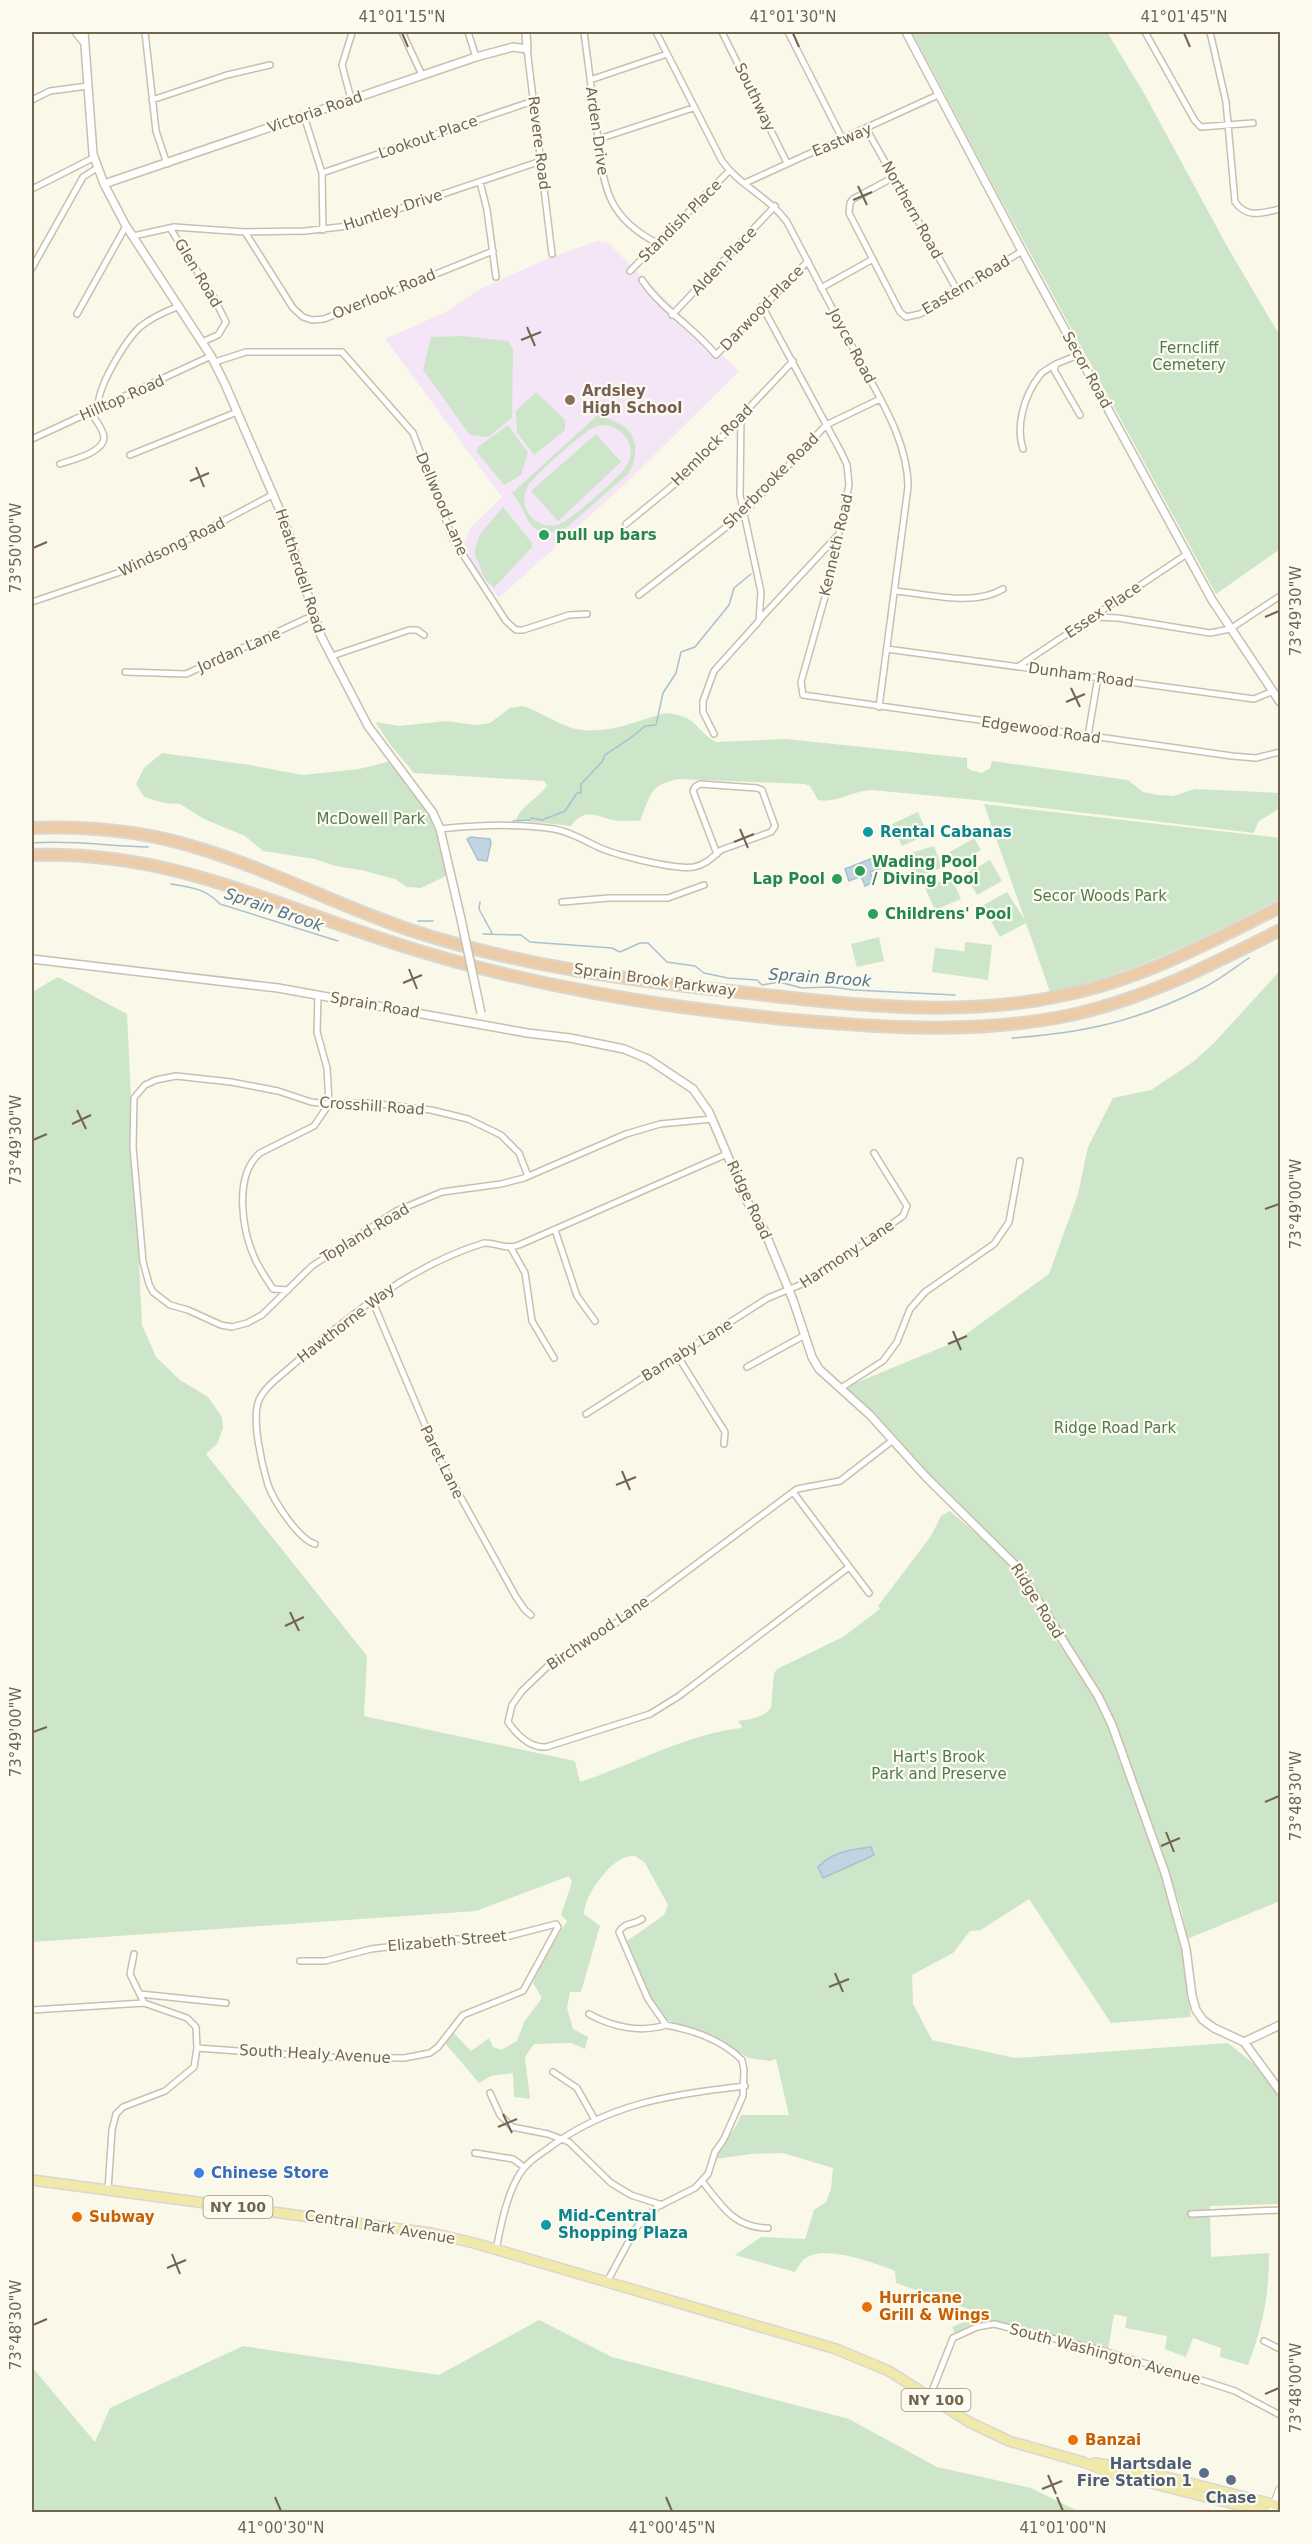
<svg xmlns="http://www.w3.org/2000/svg" width="1312" height="2544" font-family="'DejaVu Sans',sans-serif">
<rect width="100%" height="100%" fill="#faf8e9"/>
<!-- education -->
<path fill="#f5e6f7" d="M598 241 608 243 739 371 623 486 499 598 475 567 464 543 471 527 502 497 385 339 448 311 478 290 549 258Z"/>
<!-- green -->
<path fill="#cde6c9" fill-rule="evenodd" d="M912 32H1107L1145 95 1228 248 1280 336V549L1216 594 998 194Z
M463 336 508 341 513 349 512 418 488 437 470 435 423 370 431 337Z
M536 392 565 420V430L534 455 517 432 516 411Z
M600 413C606 420 611 419 620 424 639 435 639 457 628 474L566 528C525 544 529 511 512 493ZM605 425C624 428 638 447 627 465 621 476 568 523 557 525 549 527 539 524 532 518 524 510 522 497 527 488 532 477 580 435 591 429 596 426 600 426 605 425Z
M508 425 528 453 521 475 504 485 477 452 478 447Z
M596 434 621 462 558 521 531 491Z
M503 507 532 543V547L494 588 485 579 474 552 480 534Z
M522 706C539 711 553 721 569 727 602 738 635 721 666 713 700 717 692 728 716 742L786 739 967 758V767L970 770 982 773 990 768 992 761 1128 780 1143 792 1158 795 1173 796 1195 789 1280 793V808L1258 822 1254 833 977 800 872 790C854 790 836 804 818 800L810 786 805 784 678 779C649 785 651 795 640 821 633 820 628 821 621 821 600 820 587 804 571 826L516 820C522 804 539 799 547 785L544 781 414 773 392 747 375 722 399 726 446 721 476 725 490 723 510 708Z
M162 753 250 765 302 775 359 769 391 761 428 809 437 829 448 875 421 888 407 887 395 879 361 870 335 866 315 859 263 851 245 836 204 819 180 804 164 803 144 797 136 784 144 768Z
M984 804 1280 838V899C1206 937 1132 975 1050 992L1026 923 1000 937 982 906 1007 892 1025 920Z
M918 812 928 834 902 846 892 824Z
M974 838 981 850 957 864 950 852Z
M934 846 942 868 914 877 907 854Z
M990 860 1002 881 977 895 965 874Z
M951 877 961 899 935 910 925 888Z
M879 937 884 961 857 967 851 944Z
M965 942 992 945 988 980 932 972 935 948 963 951 964 954Z
M1278 973H1280V1901L1187 1939 1182 1912 1126 1751 1105 1699 1055 1624 1029 1577 989 1533 915 1460 877 1415 846 1387 955 1342 1049 1274 1078 1194 1088 1147 1113 1098 1151 1090 1193 1062 1213 1044Z
M58 977 127 1014 142 1325 156 1357 180 1380 208 1397 222 1417 223 1428 217 1444 206 1454 367 1656 364 1716 575 1761 580 1782C633 1765 684 1735 741 1728L742 1726 738 1721C751 1719 762 1718 771 1708L774 1673 777 1669 843 1637 880 1609 878 1606 931 1536 941 1516 950 1511 1007 1560 1051 1633 1084 1680 1106 1719 1169 1895 1182 1952 1191 2017 1111 2023 1029 1899 981 1930 970 1931 953 1953 912 1975 913 2004 932 2040 1016 2058 1228 2043 1254 2064 1280 2097V2204L1210 2206 1211 2257 1269 2253C1269 2296 1263 2325 1248 2365L1220 2357 1221 2348 1193 2338 1186 2357 1165 2349 1167 2336 1125 2328 1127 2317 1114 2314 1108 2350 996 2322 975 2323 955 2333 952 2327 971 2319 977 2312 896 2283 895 2271C874 2263 823 2243 803 2260 800 2263 798 2268 795 2272L735 2255 761 2237 805 2239 814 2210 826 2202 831 2189 833 2168 783 2153 751 2154 715 2159C720 2142 735 2133 741 2115H789L776 2059 770 2061 749 2058 715 2038 665 2019 646 1993 627 1941 664 1915 668 1905 645 1863 635 1856C614 1853 584 1895 584 1914L600 1926 581 1992H570L567 2008 573 2029 588 2037 585 2049 571 2043 534 2044 525 2057 530 2099 514 2097 513 2073 491 2076 479 2083 445 2043 453 2032 471 2051 489 2038 493 2047 501 2050 517 2041 524 2022 542 1998 533 1983 537 1970 567 1921 561 1915 572 1882 569 1876 476 1911 32 1942V992Z
M539 2320 612 2357 849 2419 937 2467 1031 2488 1080 2512H32V2367L95 2442 110 2408 243 2346 439 2375Z"/>
<!-- water -->
<path fill="#c0d4e2" stroke="#a7c0d2" stroke-width="1.5" d="M471 837 490 839 491 843 487 861 478 860 467 839Z
M878 856 882 868 870 872 874 882 865 886 861 876 849 881 845 869Z
M871 1847 874 1855 823 1878 818 1867C833 1851 851 1850 871 1847Z"/>
<g fill="none" stroke-linecap="round" stroke-linejoin="round">
<!-- stream -->
<path stroke="#a7c0d2" stroke-width="1.5" d="M513 821 530 820 532 818 542 820 565 811 577 793H581V784L602 762 605 755C619 745 634 737 645 726L656 725 663 693 676 673 681 652 695 647 729 605 734 588 751 574
M32 843C70 840 109 846 148 847
M171 884C191 887 206 889 220 904L338 941
M480 902 479 909 492 933
M418 921H433
M483 934 521 935 530 942 612 948 620 952 640 943H648L667 962 695 966 704 973 728 978 757 980 762 985 779 982 802 988 831 987 854 990 955 995
M1012 1038C1084 1033 1138 1021 1203 988 1219 980 1234 968 1249 958"/>
<!-- minor casing -->
<g stroke="#c8c0ae" stroke-width="8">
<path id="minor" d="M145 32 156 131 167 164
M402 32 422 75
M468 32 476 57
M584 32C588 62 592 93 596 124 604 180 601 215 659 244
M656 32 722 161C740 186 769 197 787 222 809 264 831 306 853 348 875 391 908 438 908 487L879 707
M722 32 787 163
M788 32 843 140
M1145 32 1195 121 1201 127 1253 123
M1210 32 1226 102 1235 202C1247 219 1263 213 1280 209
M527 49 552 254
M590 80 667 54
M351 99 342 65 352 33
M32 100 50 91 88 86
M152 100 227 75 270 65
M304 116 322 173 323 230
M867 130 957 290
M599 139 693 108
M322 173 533 101
M894 177 853 199 850 203 849 213 900 312 906 317 920 314 1022 251
M480 182 487 210 496 277
M745 183 938 95
M32 189 93 158
M170 228 214 298 226 322 218 335 202 342
M245 232 293 308 303 317 312 320 324 319 493 251
M133 236 174 227 245 232 305 231 348 226 541 161
M32 268 83 177 97 168
M630 271 729 171
M642 280C662 310 694 327 716 355L808 261
M821 288 873 259
M762 306 841 452 847 465 849 485 827 590 801 682 803 695 1232 756 1256 758 1280 752
M77 314 126 226
M672 315 775 206
M1078 355 1056 364 1054 370 1080 415
M215 362 246 352H342L413 433 453 539 506 621 516 630H523L569 615 587 614
M99 409C94 391 126 340 140 327 151 318 164 312 177 307
M32 439 211 356
M1023 449C1015 425 1025 394 1040 375 1043 371 1051 367 1056 364
M130 455 237 412
M60 464C71 460 103 453 104 438 104 430 95 419 91 413
M626 524 687 474 793 361
M895 591C929 594 973 607 1003 589
M639 595 743 514 826 425 880 399
M32 602 138 566 274 494
M1094 617 1118 618 1210 633 1230 629 1280 596
M760 619 837 536
M887 649 1254 699 1273 691
M332 656 409 630H417L424 635
M1019 666 1187 554
M125 672 186 674 314 615
M714 734 703 712V701L714 671 759 621 761 592 740 495 741 417
M1088 736 1098 677
M440 829C478 825 517 823 554 829 571 832 581 839 596 846 614 855 675 870 694 867 705 865 713 857 721 850L771 832 775 826 762 790 757 788 700 784 695 787 693 791 717 854
M562 902 609 898H668L704 885
M528 1176 519 1153 501 1135 468 1119 431 1110 370 1103 329 1104 311 1102 278 1091 231 1082 176 1076 156 1080 145 1085 134 1098 133 1147 143 1262 149 1284 153 1292 170 1305 188 1310 221 1325 232 1327 247 1323 262 1315 312 1266 396 1211 442 1192 501 1184 524 1178 626 1134 660 1124 712 1119
M555 1230 577 1296 595 1321
M511 1248 525 1273 532 1321 554 1358
M288 1290 273 1289C267 1280 261 1271 256 1261 242 1232 233 1176 260 1153L314 1126 329 1104 327 1068 317 1032 318 995
M372 1300 439 1458 516 1597 525 1610 531 1615
M677 1355 725 1432 724 1444
M747 1367 805 1335
M841 1388 883 1361 897 1342 910 1309 925 1292 994 1244 1009 1222 1020 1161
M586 1414 768 1298 812 1280 903 1216 907 1206 874 1153
M793 1492 869 1593
M315 1544C298 1539 274 1501 268 1485 262 1465 251 1419 259 1400 265 1386 283 1374 294 1364 351 1314 410 1266 484 1243 499 1243 504 1250 519 1245L727 1154
M849 1567 679 1696 650 1714 546 1747C530 1748 517 1735 508 1722L512 1705 522 1691 552 1662 624 1618 797 1489 840 1481 893 1440
M134 1954 130 1974 144 2003
M140 1994 226 2003
M32 2010 144 2003 187 2018 196 2027 197 2048 194 2067 165 2091 123 2107 116 2114 112 2130 108 2190
M589 2014C612 2027 640 2033 666 2025
M197 2048 325 2057 404 2058 430 2053 438 2047 463 2015 523 1991 558 1927 556 1924 498 1939H452L371 1949 325 1961H300
M553 2072 577 2088 595 2120
M490 2093 500 2115 512 2127 548 2134 569 2142 611 2183 631 2195 662 2205
M475 2153 513 2159 524 2167
M702 2181C722 2206 734 2228 768 2228
M1191 2214 1280 2210
M496 2250C501 2225 506 2197 519 2175 525 2164 536 2157 546 2150 606 2104 672 2094 745 2086
M607 2282 636 2228 657 2207 695 2188 708 2174 715 2152 724 2139 743 2096 744 2070 742 2060C722 2040 693 2030 666 2025L648 1999 619 1932C624 1922 634 1925 642 1919
M1264 2341 1280 2349
M930 2396 953 2338 977 2327 994 2324 1100 2350 1198 2379 1235 2391 1280 2415"/>
</g>
<!-- tertiary casing -->
<g stroke="#c8c0ae" stroke-width="10">
<path id="tertiary" d="M76 32 84 42
M84 32 93 154 104 184 126 226 211 356 225 384 284 520 321 636 368 726 433 813 440 829 461 919
M906 32 1022 251 1212 600 1280 702
M104 184 476 57 513 47 527 49 526 32
M32 959 278 988 527 1033 570 1038 624 1049 648 1059 693 1089 709 1112 747 1201 764 1230 793 1300 812 1357 819 1369 870 1415 926 1477 1016 1566 1098 1696 1112 1725 1165 1873 1186 1949 1192 1996 1196 2010 1203 2020 1214 2028 1244 2042 1280 2025
M1244 2042 1280 2091"/>
</g>
<!-- secondary casing -->
<g stroke="#cbc2ac" stroke-width="10">
<path id="secondary" d="M1272 2512 1280 2490"/>
</g>
<!-- primary casing -->
<g stroke="#dad7d2" stroke-width="12">
<path id="primary" d="M32 2180 431 2233 474 2243 836 2349 889 2371 969 2422 1009 2441 1083 2462 1115 2474 1266 2512
M1095 2463 1138 2470 1280 2506"/>
</g>
<!-- motorway casing -->
<g stroke="#dad7d2" stroke-width="14">
<path id="motorway" d="M32 828C88 826 144 831 198 848 271 870 339 906 410 930 519 966 634 981 748 993 852 1005 962 1018 1065 995 1142 979 1211 942 1280 907
M32 855C171 850 272 905 400 945 528 986 660 1007 794 1020 885 1028 981 1034 1071 1015 1145 999 1213 964 1280 930"/>
</g>
<!-- minor -->
<use href="#minor" stroke="#fff" stroke-width="5"/>
<!-- tertiary -->
<use href="#tertiary" stroke="#fff" stroke-width="7"/>
<!-- secondary -->
<use href="#secondary" stroke="#fff" stroke-width="8"/>
<!-- primary -->
<use href="#primary" stroke="#f0e9aa" stroke-width="9"/>
<!-- motorway -->
<use href="#motorway" stroke="#eccca8" stroke-width="10"/>
<!-- tertiary-bridge casing -->
<g stroke="#c8c0ae" stroke-width="10" stroke-linecap="butt">
<path id="tertiary-bridge" d="M461 919 481 1013"/>
</g>
<!-- tertiary-bridge -->
<use href="#tertiary-bridge" stroke="#fff" stroke-width="7"/>
</g>
<!-- ticks -->
<path fill="none" stroke="#726550" stroke-width="2" d="M402 33 408 47M793 33 799 47M1184 33 1190 47M858 186 867 205M853 200 872 192M527 327 535 346M521 340 541 332M196 467 204 487M190 481 209 473M33 548 47 542M1265 617 1279 611M1071 688 1080 707M1066 702 1085 694M740 829 748 848M734 842 754 834M409 969 417 989M403 983 422 975M77 1110 86 1129M72 1124 91 1115M33 1140 47 1134M1265 1209 1279 1204M953 1331 961 1350M948 1344 967 1336M622 1471 630 1490M616 1485 636 1477M290 1612 299 1631M285 1626 304 1617M33 1732 47 1727M1265 1802 1279 1796M1166 1832 1174 1852M1161 1846 1180 1838M835 1973 843 1992M829 1987 849 1979M503 2114 512 2133M498 2127 517 2119M172 2254 180 2274M167 2268 186 2260M33 2325 47 2319M1265 2394 1279 2388M1048 2475 1056 2494M1042 2489 1062 2481M275 2497 281 2511M666 2497 672 2511M1057 2497 1063 2511"/>
<!-- markers -->
<circle fill="#8d6e63" stroke="#fdfbef" stroke-width="2" cx="570" cy="400" r="6"/>
<g fill="#2e9e5b" stroke="#fdfbef" stroke-width="2">
<circle cx="544" cy="535" r="6"/>
<circle cx="860" cy="871" r="6"/>
<circle cx="837" cy="879" r="6"/>
<circle cx="873" cy="914" r="6"/>
</g>
<g fill="#0f9aa8" stroke="#fdfbef" stroke-width="2">
<circle cx="868" cy="832" r="6"/>
<circle cx="546" cy="2225" r="6"/>
</g>
<circle fill="#3f7fe0" stroke="#fdfbef" stroke-width="2" cx="199" cy="2173" r="6"/>
<g fill="#e8710a" stroke="#fdfbef" stroke-width="2">
<circle cx="77" cy="2217" r="6"/>
<circle cx="867" cy="2307" r="6"/>
<circle cx="1073" cy="2440" r="6"/>
</g>
<g fill="#5c6f8a" stroke="#fdfbef" stroke-width="2">
<circle cx="1204" cy="2473" r="6"/>
<circle cx="1231" cy="2480" r="6"/>
</g>
<g text-anchor="middle" stroke-width="4.5" stroke-linejoin="round" paint-order="stroke">
<!-- shield labels -->
<g fill="#fdfbef" stroke="#9c9280" stroke-width="1.5">
<rect x="203.5" y="2196" width="69" height="22" rx="4.5"/>
<rect x="901.5" y="2389" width="69" height="22" rx="4.5"/>
</g>
<g font-size="14" font-weight="bold" fill="#726550">
<text x="238" y="2212">NY 100</text>
<text x="936" y="2405">NY 100</text>
</g>
<!-- street labels -->
<g font-size="15" fill="#726550" stroke="#fdfbef">
<text transform="translate(755 97) rotate(64)" y="5">Southway</text>
<text transform="translate(315 112) rotate(-19)" y="5">Victoria Road</text>
<text transform="translate(597 131) rotate(82)" y="5">Arden Drive</text>
<text transform="translate(428 137) rotate(-19)" y="5">Lookout Place</text>
<text transform="translate(842 140) rotate(-23)" y="5">Eastway</text>
<text transform="translate(539 143) rotate(83)" y="5">Revere Road</text>
<text transform="translate(393 210) rotate(-18)" y="5">Huntley Drive</text>
<text transform="translate(912 210) rotate(61)" y="5">Northern Road</text>
<text transform="translate(680 221) rotate(-45)" y="5">Standish Place</text>
<text transform="translate(724 261) rotate(-47)" y="5">Alden Place</text>
<text transform="translate(198 273) rotate(59)" y="5">Glen Road</text>
<text transform="translate(966 285) rotate(-31)" y="5">Eastern Road</text>
<text transform="translate(384 294) rotate(-22)" y="5">Overlook Road</text>
<text transform="translate(762 308) rotate(-46)" y="5">Darwood Place</text>
<text transform="translate(852 346) rotate(62)" y="5">Joyce Road</text>
<text transform="translate(1087 370) rotate(61)" y="5">Secor Road</text>
<text transform="translate(122 398) rotate(-24)" y="5">Hilltop Road</text>
<text transform="translate(712 445) rotate(-45)" y="5">Hemlock Road</text>
<text transform="translate(771 481) rotate(-45)" y="5">Sherbrooke Road</text>
<text transform="translate(442 504) rotate(67)" y="5">Dellwood Lane</text>
<text transform="translate(836 545) rotate(-77)" y="5">Kenneth Road</text>
<text transform="translate(172 547) rotate(-26)" y="5">Windsong Road</text>
<text transform="translate(300 571) rotate(72)" y="5">Heatherdell Road</text>
<text transform="translate(1103 610) rotate(-34)" y="5">Essex Place</text>
<text transform="translate(239 650) rotate(-24)" y="5">Jordan Lane</text>
<text transform="translate(1081 675) rotate(8)" y="5">Dunham Road</text>
<text transform="translate(1041 730) rotate(8)" y="5">Edgewood Road</text>
<text transform="translate(655 980) rotate(8)" y="5">Sprain Brook Parkway</text>
<text transform="translate(375 1005) rotate(10)" y="5">Sprain Road</text>
<text transform="translate(372 1106) rotate(4)" y="5">Crosshill Road</text>
<text transform="translate(749 1200) rotate(65)" y="5">Ridge Road</text>
<text transform="translate(365 1233) rotate(-31)" y="5">Topland Road</text>
<text transform="translate(847 1254) rotate(-34)" y="5">Harmony Lane</text>
<text transform="translate(346 1323) rotate(-38)" y="5">Hawthorne Way</text>
<text transform="translate(687 1350) rotate(-32)" y="5">Barnaby Lane</text>
<text transform="translate(442 1462) rotate(64)" y="5">Paret Lane</text>
<text transform="translate(1037 1601) rotate(58)" y="5">Ridge Road</text>
<text transform="translate(598 1633) rotate(-34)" y="5">Birchwood Lane</text>
<text transform="translate(447 1941) rotate(-5)" y="5">Elizabeth Street</text>
<text transform="translate(315 2054) rotate(3)" y="5">South Healy Avenue</text>
<text transform="translate(380 2227) rotate(9)" y="5">Central Park Avenue</text>
<text transform="translate(1105 2354) rotate(15)" y="5">South Washington Avenue</text>
</g>
<!-- park labels -->
<g font-size="15" fill="#4e7b4c" stroke="#fdfbef">
<text x="1189" y="353">Ferncliff<tspan x="1189" dy="17">Cemetery</tspan></text>
<text x="371" y="824">McDowell Park</text>
<text x="1100" y="901">Secor Woods Park</text>
<text x="1115" y="1433">Ridge Road Park</text>
<text x="939" y="1762">Hart's Brook<tspan x="939" dy="17">Park and Preserve</tspan></text>
</g>
<!-- education labels -->
<g font-size="15" font-weight="bold" fill="#785e54" stroke="#fdfbef" text-anchor="start">
<text x="582" y="396">Ardsley<tspan x="582" dy="17">High School</tspan></text>
</g>
<!-- leisure labels -->
<g font-size="15" font-weight="bold" fill="#27864d" stroke="#fdfbef" text-anchor="start">
<text x="556" y="540">pull up bars</text>
<text x="872" y="867">Wading Pool<tspan x="872" dy="17">/ Diving Pool</tspan></text>
<text x="825" y="884" text-anchor="end">Lap Pool</text>
<text x="885" y="919">Childrens' Pool</text>
</g>
<!-- culture labels -->
<g font-size="15" font-weight="bold" fill="#0d838f" stroke="#fdfbef" text-anchor="start">
<text x="880" y="837">Rental Cabanas</text>
<text x="558" y="2221">Mid-Central<tspan x="558" dy="17">Shopping Plaza</tspan></text>
</g>
<!-- shop labels -->
<g font-size="15" font-weight="bold" fill="#366cbe" stroke="#fdfbef" text-anchor="start">
<text x="211" y="2178">Chinese Store</text>
</g>
<!-- food labels -->
<g font-size="15" font-weight="bold" fill="#c56008" stroke="#fdfbef" text-anchor="start">
<text x="89" y="2222">Subway</text>
<text x="879" y="2303">Hurricane<tspan x="879" dy="17">Grill &amp; Wings</tspan></text>
<text x="1085" y="2445">Banzai</text>
</g>
<!-- service labels -->
<g font-size="15" font-weight="bold" fill="#4e5e75" stroke="#fdfbef" text-anchor="end">
<text x="1192" y="2469">Hartsdale<tspan x="1192" dy="17">Fire Station 1</tspan></text>
<text x="1231" y="2503" text-anchor="middle">Chase</text>
</g>
<!-- water labels -->
<g font-size="16" font-style="italic" fill="#54768f" stroke="#fdfbef">
<text transform="translate(274 909) rotate(19)" y="6">Sprain Brook</text>
<text transform="translate(820 977) rotate(4)" y="6">Sprain Brook</text>
</g>
</g>
<!-- border -->
<rect width="1312" height="2544" fill="none" stroke="#fdfbef" stroke-width="66"/>
<rect x="33" y="33" width="1246" height="2478" fill="none" stroke="#726550" stroke-width="2"/>
<g font-size="15" text-anchor="middle" fill="#726550">
<text x="402" y="22">41°01'15"N</text>
<text x="793" y="22">41°01'30"N</text>
<text x="1184" y="22">41°01'45"N</text>
<text transform="translate(16 548) rotate(-90)" y="5">73°50'00"W</text>
<text transform="translate(1296 611) rotate(-90)" y="5">73°49'30"W</text>
<text transform="translate(16 1140) rotate(-90)" y="5">73°49'30"W</text>
<text transform="translate(1296 1204) rotate(-90)" y="5">73°49'00"W</text>
<text transform="translate(16 1732) rotate(-90)" y="5">73°49'00"W</text>
<text transform="translate(1296 1796) rotate(-90)" y="5">73°48'30"W</text>
<text transform="translate(16 2325) rotate(-90)" y="5">73°48'30"W</text>
<text transform="translate(1296 2388) rotate(-90)" y="5">73°48'00"W</text>
<text x="281" y="2533">41°00'30"N</text>
<text x="672" y="2533">41°00'45"N</text>
<text x="1063" y="2533">41°01'00"N</text>
</g>
</svg>
